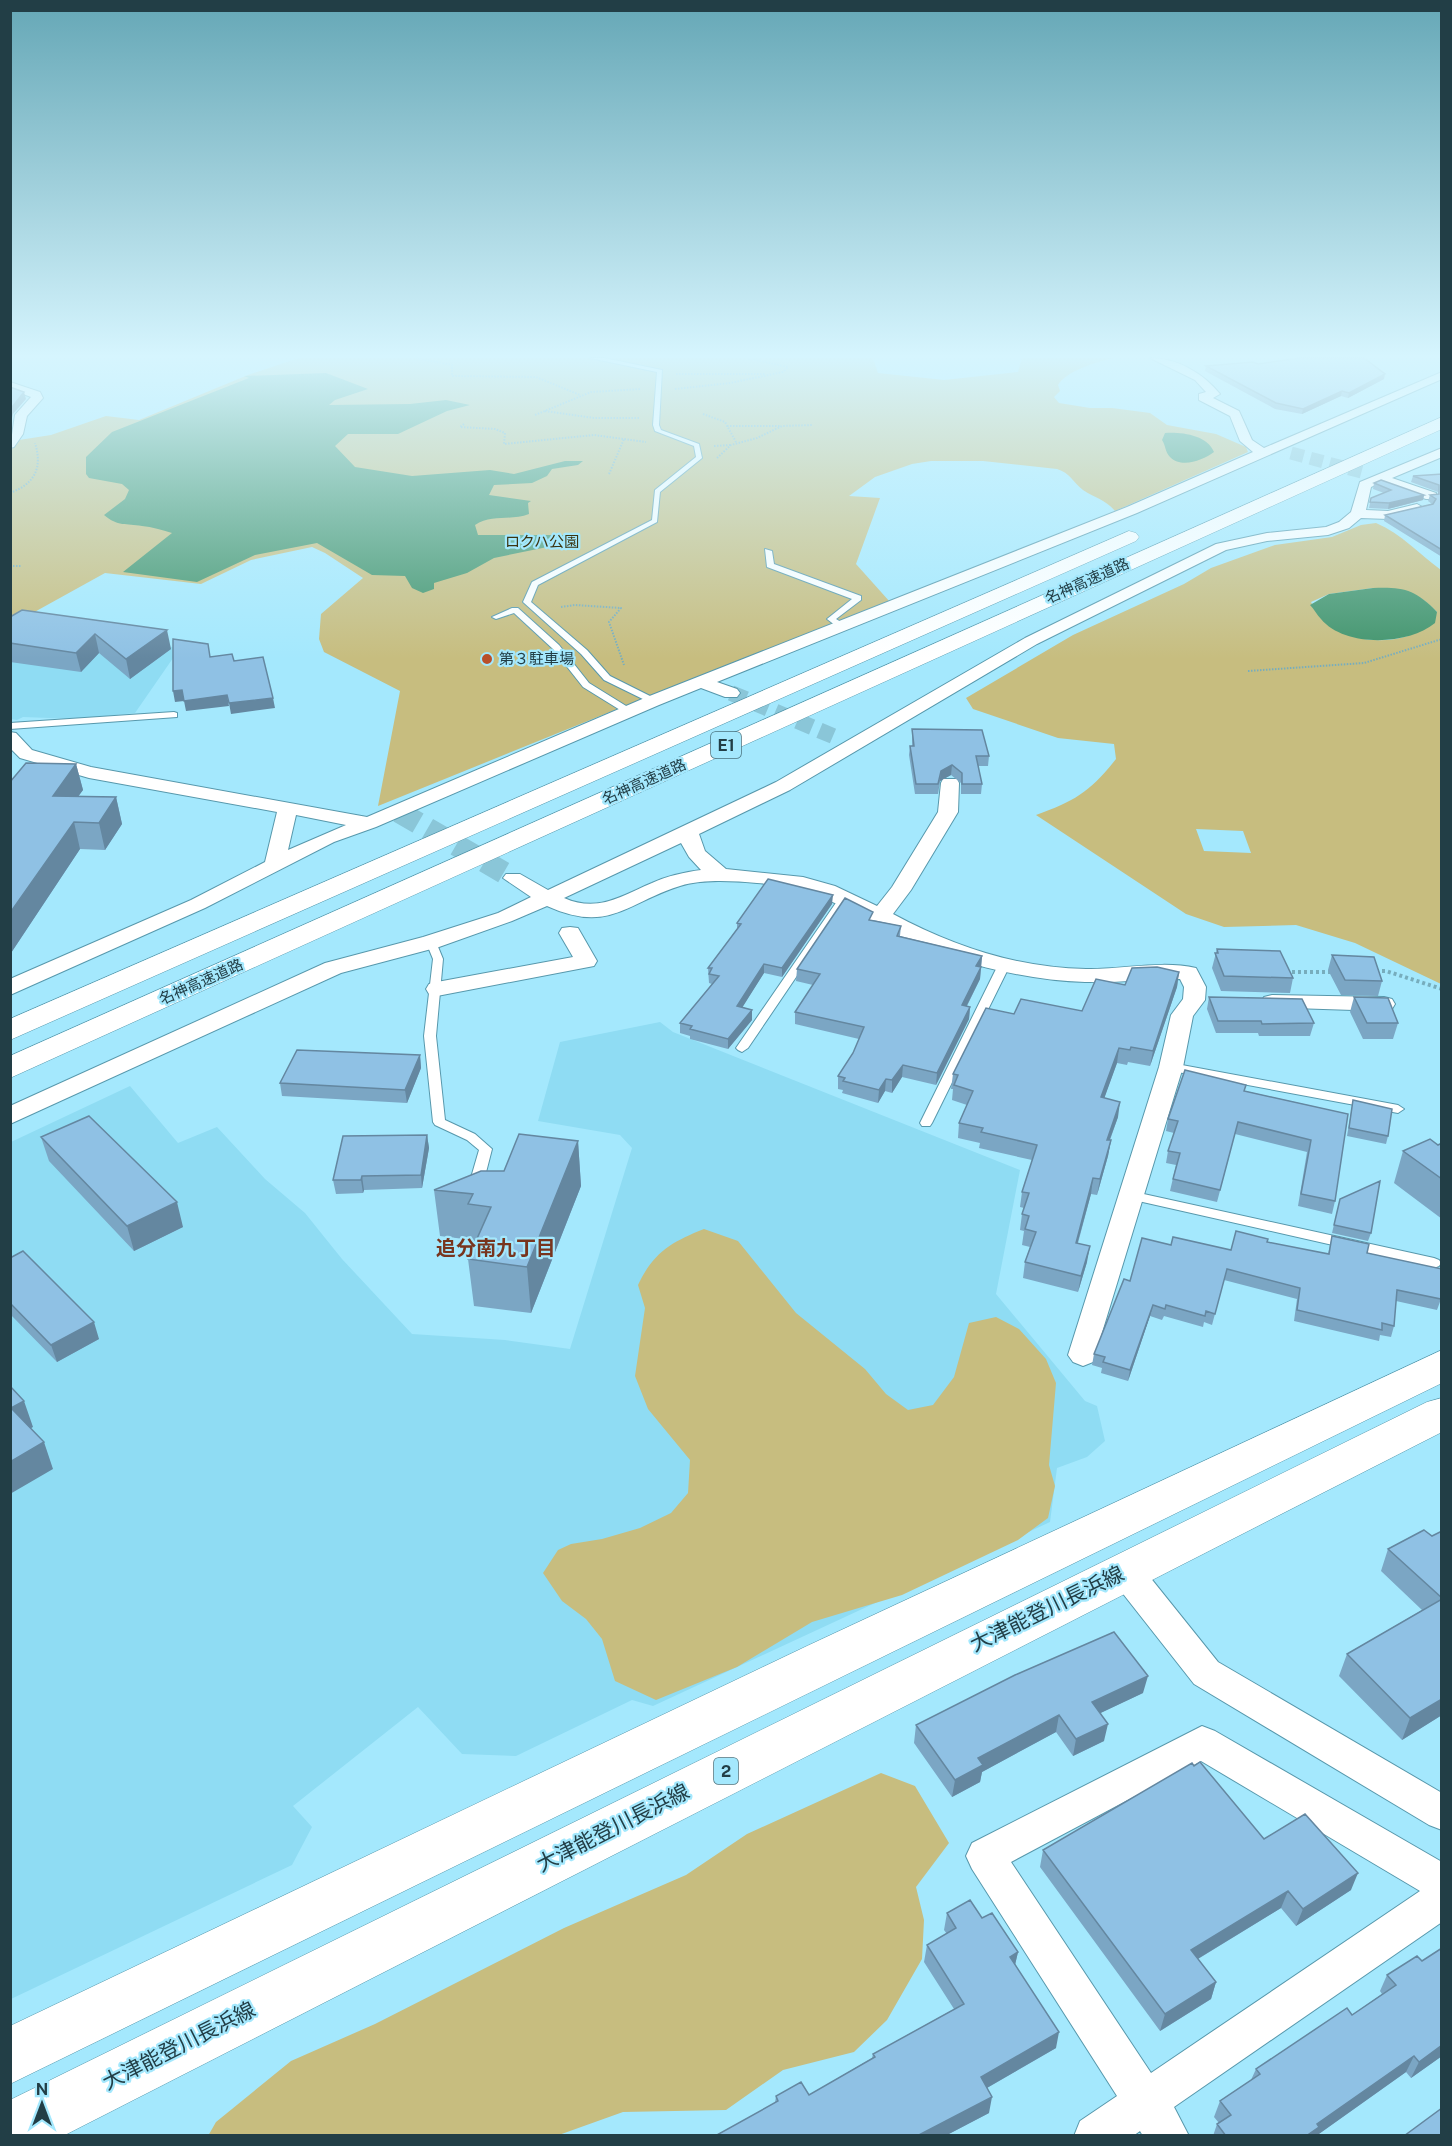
<svg xmlns="http://www.w3.org/2000/svg" width="1452" height="2146" font-family="'Public Sans','Noto Sans JP',sans-serif">
<rect width="100%" height="100%" fill="#a4e8fd"/>
<!-- built -->
<path fill="#8fdcf3" d="M13 626 180 648 135 713 76 719 23 717 17 720 11 719 10 628Z
M660 1022 673 1032 1020 1170 996 1294 1085 1401 1097 1406 1105 1441 1087 1457 1057 1468 1050 1522 653 1706 632 1700 516 1756 462 1754 418 1707 293 1806 312 1827 292 1865 11 1999V1142L130 1086 178 1143 217 1127 265 1179 305 1213 342 1259 412 1334 505 1340 570 1349 632 1148 620 1135 538 1121 560 1042Z"/>
<!-- green -->
<path fill="#c7bd7f" fill-rule="evenodd" d="M299 358H873L878 373 944 380 1018 372 1022 358H1113C1097 362 1066 371 1058 385L1060 391 1054 397 1059 403 1090 408H1112L1150 413 1167 425 1216 434 1246 447 1248 452 1115 511C1106 500 1095 498 1083 490 1073 482 1070 473 1057 469L983 461H931L912 464 875 477 849 496 880 498 856 564 890 602 709 672 378 806 400 691 324 652 319 639 321 614 363 578 325 553 312 547 251 560 201 584 105 573 11 625 10 451 19 440 51 435 106 416 139 420 248 375Z
M1376 523C1402 534 1419 554 1441 570V984L1355 943 1296 925 1224 927 1186 914 1036 815C1075 801 1090 792 1116 759L1114 744 1058 738 973 709 966 698 1073 635 1184 584 1211 568 1275 545 1332 537 1361 525ZM1373 588C1403 590 1415 589 1437 612 1429 619 1418 633 1408 636 1372 647 1328 637 1311 602L1329 594ZM1196 829 1243 831 1251 853 1204 851Z
M704 1229 738 1241 796 1313 865 1369 886 1394 908 1410 933 1405 954 1377 969 1323 996 1317 1019 1329 1046 1359 1056 1383 1049 1465 1055 1486 1048 1518 1018 1540 902 1595 812 1622 737 1667 656 1700 615 1681 602 1639 586 1619 562 1601 543 1573 558 1550 571 1544 602 1539 640 1528 671 1513 688 1493 690 1460 648 1409 635 1376 645 1308 638 1285C653 1253 671 1242 704 1229Z
M881 1773 915 1786 949 1843 916 1887 924 1920 922 1959 887 2020 854 2052 783 2070 726 2110 623 2112 556 2136H208L216 2122 291 2061 375 2024 564 1928 686 1875 747 1834Z"/>
<!-- water -->
<path fill="#41936b" d="M326 373 368 389 335 400 329 405 410 404 446 400 470 405 447 411 398 434H348L335 446 355 467 412 476 490 470 514 474 565 461H583L578 465 552 469 547 476 532 483 494 485 489 495 531 501 528 503 529 514C511 521 492 514 475 525L478 535H565L567 543 494 558 467 573 434 583V589L423 593 412 588 405 576 372 575 317 543 255 555 197 582 123 572 172 533C162 530 152 527 142 526 126 523 118 527 104 515L125 499 129 490 122 484 89 478 86 474V457L112 432 249 378 244 376Z
M1165 433C1182 432 1207 435 1214 452 1203 460 1182 469 1170 457 1165 452 1166 446 1162 440Z
M1373 588C1403 587 1415 589 1437 612L1435 623C1409 645 1345 648 1321 619 1317 615 1314 609 1310 605L1329 594Z"/>
<g fill="none" stroke-linecap="round" stroke-linejoin="round">
<!-- street-tunnel-far2 -->
<path stroke="#8ac6d8" stroke-width="13" stroke-dasharray="13 7" stroke-linecap="butt" d="M1291 453 1365 473"/>
<!-- street-tunnel-far1 -->
<path stroke="#8ac6d8" stroke-width="16" stroke-dasharray="16 8" stroke-linecap="butt" d="M731 693 833 736"/>
<!-- street-tunnel -->
<path stroke="#8ac6d8" stroke-width="22" stroke-dasharray="22 11" stroke-linecap="butt" d="M399 812 513 878"/>
<!-- lane casing -->
<g stroke="#5798ac" stroke-width="2">
<path id="lane" d="M590 358H604L662 370 659 425 661 430 699 444 702 458 660 492 657 522 538 585 531 602 587 650 610 676 656 699 657 701 653 704 604 680 581 654 523 602 532 582 652 520 655 490 696 457 694 446 655 431 653 425 657 372Z
M765 549 772 551 774 564 861 596V600L836 619 846 625V629H840L827 619 852 599 767 567Z
M512 608H518L559 645 589 683 631 709V713H625L583 687 553 649 514 613 496 619 492 617Z
M174 712 177 713V717L10 729V723Z
M846 893 851 896 748 1048 742 1052 738 1050 736 1048 842 894Z
M431 939 436 942 443 959 436 1036 445 1120 475 1134 492 1149 482 1188 475 1192 468 1188 479 1150 467 1140 435 1125 433 1122 424 1036 433 959 426 942Z
M1005 960 1011 963 932 1123 930 1126H922L920 1123 999 963Z
M1171 1063 1398 1105 1404 1109 1398 1113 1167 1070 1165 1067Z
M1130 1191 1434 1258 1439 1260 1441 1263 1439 1266 1434 1268 1125 1198 1123 1195 1125 1192Z"/>
</g>
<!-- street casing -->
<g stroke="#5798ac" stroke-width="2">
<path id="street" d="M1150 358C1177 358 1203 373 1220 394L1213 398 1239 411 1252 440 1264 448 1442 372V379L1137 513 717 682 737 689 740 693 737 697H725L701 688 659 705 376 827 334 842 205 908 10 995V979L191 900 265 862 277 812 89 778 20 758 10 748V732L16 733 32 750 91 767 367 817 647 697 1127 507 1253 452 1240 441 1230 416 1199 400V394L1206 392 1195 380ZM296 815 346 825 288 850Z
M10 382 40 392 43 398 27 416 23 434 14 447 10 448 15 415 31 397 10 389Z
M1442 448V457L1392 478 1436 493V499H1426L1380 483 1371 487 1366 510 1388 511 1417 504 1424 508 1422 511 1388 519 1361 518 1349 528 1328 535 1267 541 1226 550 1037 644 790 790 699 834 705 851 726 869 803 877 835 886 877 906 892 887 938 812 941 783 943 779H957L959 783 958 812 911 890 893 914C952 946 1018 968 1086 969 1121 970 1161 960 1196 968L1206 987 1205 1000 1193 1016 1183 1067 1093 1362 1083 1366 1073 1362 1068 1355 1159 1067 1171 1015 1183 999 1184 987 1180 979C1148 979 1116 983 1085 982 1041 981 996 971 955 959 882 936 839 889 757 883 732 881 704 879 680 886 626 903 609 934 547 906L512 921 439 947 341 973 10 1124V1106L325 963 423 937 498 913 531 897 503 878 506 874H520L548 890 776 782 1025 638 1216 544 1267 533 1326 527 1339 522 1351 512 1360 482ZM681 843 689 857 701 870C685 872 667 876 652 883 621 896 598 913 564 898Z
M570 927 578 928 597 961 594 966 437 996 429 994 426 989 429 984 437 982 573 957 559 933 562 928Z
M1272 995 1384 997 1392 999 1395 1004 1392 1009 1384 1011 1264 1007 1261 1002 1264 997Z
M1125 1557 1137 1561 1218 1662 1442 1793V1830L1429 1825 1194 1684 1113 1581 1109 1571 1113 1561Z
M1202 1726 1215 1731 1442 1862V1922L1174 2107 1189 2136H1143L1140 2131 1133 2136H1074L1080 2121 1117 2096 972 1869 966 1856 972 1843ZM1201 1761 1420 1891 1151 2073 1011 1862Z"/>
</g>
<!-- primary casing -->
<g stroke="#5798ac" stroke-width="1">
<path id="primary" d="M1442 1350V1383L10 2084V2026L807 1646Z
M1442 1398V1432L63 2136H10V2100L1427 1402Z"/>
</g>
<!-- highway casing -->
<g stroke="#5798ac" stroke-width="1">
<path id="highway" d="M1442 417V429L10 1078V1056Z
M1129 531 1136 533 1139 537 1136 541 10 1040V1019Z"/>
</g>
<!-- path-far1 -->
<path stroke="#77adbd" stroke-width="2" stroke-dasharray="1.5 1.5" stroke-linecap="butt" d="M416 358 452 365V376L536 377 580 395
M676 374H765
M675 389 730 383 783 372 788 367 747 358
M545 411 594 418H639
M703 414 725 422 736 442
M535 415 591 392 641 389
M464 424 460 427 495 429 505 433 504 444 594 435 646 442
M727 426H780
M714 446 730 445
M717 458 731 445 757 438 782 426 813 425
M609 474 624 439
M10 493C34 484 43 469 35 443
M10 566H22
M561 607 575 605 621 608 609 622 624 665
M1248 671 1364 663 1442 639"/>
<!-- path -->
<path stroke="#77adbd" stroke-width="4" stroke-dasharray="3 3" stroke-linecap="butt" d="M1376 971H1386L1442 989
M1286 972H1333"/>
<!-- lane -->
<use href="#lane" fill="#fff" fill-rule="evenodd"/>
<!-- street -->
<use href="#street" fill="#fff" fill-rule="evenodd"/>
<!-- primary -->
<use href="#primary" fill="#fff" fill-rule="evenodd"/>
<!-- highway -->
<use href="#highway" fill="#fff" fill-rule="evenodd"/>
</g>
<!-- wall -->
<path fill="#7ba6c4" d="M1258 364 1384 379 1348 398 1341 396 1302 414 1275 409 1205 371 1206 366Z
M1442 474V557L1384 521 1385 515 1432 504 1428 501 1430 495 1438 494V492L1411 482 1413 476Z
M1374 483 1424 495 1423 500 1388 509 1369 508 1371 498 1384 493 1373 489Z
M10 617 171 649 130 679 99 653 81 672 10 662Z
M912 729 989 756 988 766H978L982 784 981 794H961V783L951 775 940 781 938 794H915L909 755 910 746H912Z
M76 764 83 790 78 796 116 797 122 824 105 850 80 849 11 953Z
M832 904 782 977 764 973 742 1007 752 1010V1020L728 1049 690 1039V1036L680 1033V1023L712 984 709 983 708 968 737 929V923Z
M873 920 901 926 900 936 982 956 980 979 967 1006 970 1007 969 1019 936 1085 902 1077 892 1093 885 1091 878 1103 842 1093 843 1090 838 1089V1076L853 1053 859 1039 795 1024V1012L813 985 796 981 797 969Z
M1217 949 1293 978 1290 993 1221 991 1212 968Z
M1332 955 1382 981 1378 996 1341 995 1328 970Z
M1179 972 1177 987 1150 1066 1128 1062 1127 1065 1117 1063 1104 1098 1118 1117 1110 1140H1111L1108 1156 1097 1195 1091 1194 1078 1243 1087 1262 1078 1292 1023 1278 1025 1262 1030 1247 1022 1245 1024 1231 1020 1230 1022 1214 1024 1208 1020 1207 1022 1192 1032 1160 979 1148 980 1143 958 1138 959 1123 967 1105 952 1100 953 1089H951L953 1074 1014 1014 1082 1011 1125 985Z
M1209 997 1314 1023 1310 1036H1259L1258 1033H1216L1207 1009Z
M1354 997 1398 1023 1393 1039H1363L1350 1012Z
M420 1055 421 1068 407 1103 282 1096 280 1083Z
M1245 1091 1348 1114 1335 1201 1332 1214 1298 1206 1307 1152 1235 1134 1217 1202 1170 1191 1176 1165 1166 1163 1168 1151 1174 1133 1166 1131 1168 1119Z
M1353 1100 1388 1136 1386 1144 1347 1136Z
M427 1135 429 1148 422 1188 364 1190 363 1193 336 1194 333 1180Z
M41 1137 183 1227 134 1251 49 1161Z
M578 1141 581 1186 531 1313 474 1306 468 1259 473 1248 472 1240 440 1236 434 1190 504 1171Z
M1442 1143V1219L1394 1183 1403 1151 1438 1145Z
M1340 1199 1371 1233 1368 1241 1332 1233Z
M1332 1236 1367 1253 1441 1299 1437 1310 1396 1301 1394 1326 1391 1337 1380 1335 1379 1341 1294 1321 1297 1299 1224 1280 1212 1325 1204 1322 1203 1327 1164 1316 1162 1320 1150 1316 1128 1381 1101 1373 1102 1368 1092 1365 1094 1354 1130 1281 1171 1245 1231 1250 1267 1242 1328 1254Z
M10 1258 99 1339 57 1362 10 1314Z
M1442 1531V1715L1402 1740 1339 1676 1347 1654 1422 1610 1381 1571 1388 1549 1432 1536Z
M1143 1693 1100 1713 1104 1741 1073 1756 1056 1732 982 1772 980 1782 952 1797 914 1743 916 1725Z
M1264 1839 1351 1890 1296 1926 1281 1908 1198 1959 1216 1982 1211 1999 1160 2031 1040 1867 1043 1850Z
M947 1913 982 1918 1018 1952 1015 1965 1056 2048 987 2088 989 2113 945 2136H715L775 2103 776 2096 809 2095 872 2058 873 2054 954 2009 924 1962 927 1945 947 1934 944 1930Z
M1442 1948V2056L1411 2078 1406 2072 1316 2136H1213L1217 2124 1219 2123 1214 2117 1220 2101 1251 2080 1256 2069 1352 2015 1382 1994 1380 1991 1387 1975 1422 1961Z"/>
<!-- shaded-wall -->
<path fill="#6487a0" d="M1385 374 1384 379 1348 398 1349 393Z
M1342 391 1341 396 1302 414 1303 409Z
M24 392 26 399 13 414 10 426V413L12 407Z
M1424 495 1423 500 1388 509 1389 503Z
M167 630 171 649 130 679 126 659Z
M95 634 99 653 81 672 76 653Z
M182 690 227 695 229 706 186 711 184 701 175 702 173 691Z
M273 698 275 708 231 714 229 703Z
M76 764 83 790 59 823 53 796Z
M952 765 951 775 940 781 938 794 941 771Z
M116 797 122 824 105 850 99 823Z
M74 822 80 849 11 953 10 913Z
M833 895 832 904 782 977V968Z
M982 956 980 979 961 1017 962 1005 976 966Z
M764 964V973L737 1016V1006Z
M1179 972 1177 987 1150 1066 1153 1051Z
M970 1007 969 1019 936 1085 937 1073Z
M752 1010V1020L728 1049V1039Z
M1119 1048 1117 1063 1099 1113 1101 1097Z
M420 1055 421 1068 407 1103 405 1090Z
M903 1065 902 1077 892 1093V1080Z
M886 1079 885 1091 878 1103 879 1090Z
M1120 1102 1118 1117 1104 1155 1107 1140Z
M427 1135 429 1148 422 1188 421 1175Z
M1111 1140 1108 1156 1097 1195 1100 1179Z
M578 1141 581 1186 531 1313 527 1267Z
M362 1176 364 1190 363 1193 361 1180Z
M1093 1178 1091 1194 1073 1259 1076 1243Z
M177 1202 183 1227 134 1251 127 1226Z
M1090 1246 1087 1262 1078 1292 1081 1276Z
M1153 1305 1150 1316 1128 1381 1130 1370Z
M94 1322 99 1339 57 1362 51 1345Z
M24 1401 33 1427 21 1434 11 1408Z
M44 1442 53 1469 10 1494V1462Z
M1148 1676 1143 1693 1088 1719 1092 1702Z
M1442 1699V1715L1402 1740 1410 1718Z
M1059 1715 1056 1732 982 1772 980 1782 952 1797 955 1780 978 1758Z
M1108 1724 1104 1741 1073 1756 1076 1739Z
M1358 1873 1351 1890 1296 1926 1303 1909Z
M1288 1891 1281 1908 1186 1966 1191 1950Z
M1018 1952 1014 1969 1010 1957Z
M1216 1982 1211 1999 1160 2031 1165 2014Z
M1059 2032 1056 2048 978 2093 981 2077Z
M1442 2045V2056L1411 2078 1419 2062Z
M1414 2056 1406 2072 1316 2136H1306L1317 2124Z
M992 2097 989 2113 945 2136H917Z"/>
<!-- building -->
<path fill="#8fc1e4" stroke="#6487a0" stroke-width="1.5" d="M1299 358H1364L1385 374 1349 393 1342 391 1303 409 1276 403 1206 366 1253 362 1258 364Z
M10 387 24 392 12 407 10 413Z
M1442 474V550L1385 515 1433 504 1436 499 1430 495 1439 494V485L1413 476Z
M1381 480 1424 495 1389 503 1370 502 1371 498 1391 490 1374 483Z
M22 610 167 630 126 659 95 634 76 653 10 643V617Z
M173 639 208 644 210 657 232 654 234 661 263 657 273 698 229 703 227 695 184 701 182 690 173 691Z
M912 729 982 730 989 756H976L982 784H962V773L952 765 941 771 938 784H916L910 746H914Z
M26 763 76 764 53 796 116 797 99 823 74 822 10 913V782Z
M768 879 833 895 782 968 764 964 737 1006 752 1010 728 1039 690 1029 692 1026 680 1023 719 976 709 974 712 968H708L741 924 737 923Z
M845 898 873 912 869 920 901 926 897 936 982 956 976 966 981 967 962 1005 970 1007 937 1073 903 1065 892 1080 886 1079 879 1090 843 1081 845 1078 838 1076 853 1053 864 1027 795 1012 820 974 797 969Z
M1217 949 1280 951 1293 978 1224 976 1215 953H1218Z
M1332 955 1374 957 1382 981 1345 980Z
M1157 967 1179 972 1153 1051 1131 1047 1130 1050 1119 1048 1101 1097 1120 1102 1107 1140H1111L1100 1179 1093 1178 1076 1243 1090 1246 1081 1276 1025 1262 1036 1232 1025 1229 1029 1216 1022 1214 1029 1193 1022 1192 1037 1145 981 1132 983 1128 959 1123 973 1091 954 1085 958 1075 953 1074 986 1008 1014 1014 1021 999 1082 1011 1096 979 1125 985 1132 968Z
M1209 997 1302 999 1314 1023 1262 1024 1261 1021H1218Z
M1354 997 1388 998 1398 1023H1367Z
M297 1050 420 1055 405 1090 280 1083Z
M1185 1070 1246 1085 1244 1091 1348 1114 1335 1201 1301 1194 1311 1140 1238 1122 1220 1190 1173 1179 1180 1153 1168 1151 1178 1121 1168 1119Z
M1353 1100 1392 1109 1388 1136 1349 1128Z
M89 1116 177 1202 127 1226 41 1137Z
M519 1134 578 1141 527 1267 468 1259 491 1207 468 1204 473 1194 434 1190 481 1171H504Z
M427 1135 421 1175 362 1176 361 1180H333L343 1136Z
M1430 1139 1438 1145 1442 1143V1179L1403 1151Z
M1380 1181 1371 1233 1334 1225 1340 1199Z
M1236 1231 1268 1239 1267 1242 1329 1254 1332 1236 1369 1244 1367 1253 1442 1269 1441 1299 1397 1290 1394 1326 1382 1323V1330L1297 1310 1300 1288 1227 1269 1215 1314 1206 1311 1205 1316 1166 1305 1165 1309 1153 1305 1130 1370 1103 1362 1105 1357 1094 1354 1124 1279 1130 1281 1142 1238 1171 1245 1173 1237 1231 1250Z
M23 1251 94 1322 51 1345 10 1303V1258Z
M10 1386 24 1401 11 1408 44 1442 10 1462Z
M1424 1530 1432 1536 1442 1531V1598L1388 1549Z
M1442 1599V1699L1410 1718 1347 1654Z
M1114 1632 1148 1676 1092 1702 1108 1724 1076 1739 1059 1715 978 1758 983 1765 955 1780 916 1725 1015 1675Z
M1200 1762 1264 1839 1305 1814 1358 1873 1303 1909 1288 1891 1191 1950 1216 1982 1165 2014 1043 1850 1192 1763 1194 1766Z
M970 1900 982 1918 992 1913 1018 1952 1010 1957 1059 2032 981 2077 992 2097 917 2136H715L778 2101 776 2096 801 2082 809 2095 875 2057 873 2054 964 2004 927 1945 956 1928 947 1913Z
M1442 1948V2045L1419 2062 1414 2056 1317 2124 1319 2127 1306 2136H1226L1217 2124 1231 2115 1220 2101 1260 2074 1256 2069 1347 2008 1352 2015 1396 1985 1387 1975 1417 1956 1422 1961Z
M1442 2108V2136H1404Z"/>
<!-- sky -->
<linearGradient id="sky" x2="0" y2="1"><stop stop-color="#65a7b6"/><stop offset="0.54" stop-color="#d6f5fe"/><stop offset="1" stop-color="#d6f5fe" stop-opacity="0"/></linearGradient>
<rect width="1452" height="659" fill="url(#sky)"/>
<!-- markers -->
<circle fill="#b8502a" stroke="#a4e8fd" stroke-width="2" cx="487" cy="659" r="6"/>
<g text-anchor="middle" stroke-width="4.5" stroke-linejoin="round" paint-order="stroke">
<!-- far-park labels -->
<g font-size="15" fill="#3c3512" stroke="#a4e8fd">
<text x="542" y="547">ロクハ公園</text>
</g>
<!-- far-street labels -->
<g font-size="15" fill="#223e46" stroke="#a4e8fd">
<text transform="translate(1087 581) rotate(-24)" y="5">名神高速道路</text>
<text transform="translate(644 782) rotate(-24)" y="5">名神高速道路</text>
<text transform="translate(201 982) rotate(-24)" y="5">名神高速道路</text>
</g>
<!-- far-poi labels -->
<g font-size="15" fill="#223e46" stroke="#a4e8fd" text-anchor="start">
<text x="499" y="664">第３駐車場</text>
</g>
<!-- shield labels -->
<g fill="#a4e8fd" stroke="#49717d" stroke-width="1.5">
<rect x="711" y="732" width="30" height="26" rx="4.5"/>
<rect x="714" y="1758" width="24" height="26" rx="4.5"/>
</g>
<g font-size="16" font-weight="bold" fill="#223e46">
<text x="726" y="751">E1</text>
<text x="726" y="1777">2</text>
</g>
<!-- neighbourhood labels -->
<g font-size="20" font-weight="bold" fill="#78351e" stroke="#a4e8fd">
<text x="496" y="1255">追分南九丁目</text>
</g>
<!-- near-street labels -->
<g font-size="21" fill="#223e46" stroke="#a4e8fd">
<text transform="translate(1047 1609) rotate(-26)" y="7">大津能登川長浜線</text>
<text transform="translate(613 1828) rotate(-27)" y="7">大津能登川長浜線</text>
<text transform="translate(179 2046) rotate(-27)" y="7">大津能登川長浜線</text>
</g>
</g>
<!-- border -->
<rect width="1452" height="2146" fill="none" stroke="#223e46" stroke-width="24"/>
<!-- north arrow -->
<g transform="translate(42 2104)" stroke="#a4e8fd" stroke-width="4.5" paint-order="stroke">
<path d="M0-4.5L10 22L0 15L-10 22Z" fill="#223e46"/>
<text y="-9" font-size="16" font-weight="bold" text-anchor="middle" fill="#223e46">N</text>
</g>
</svg>
